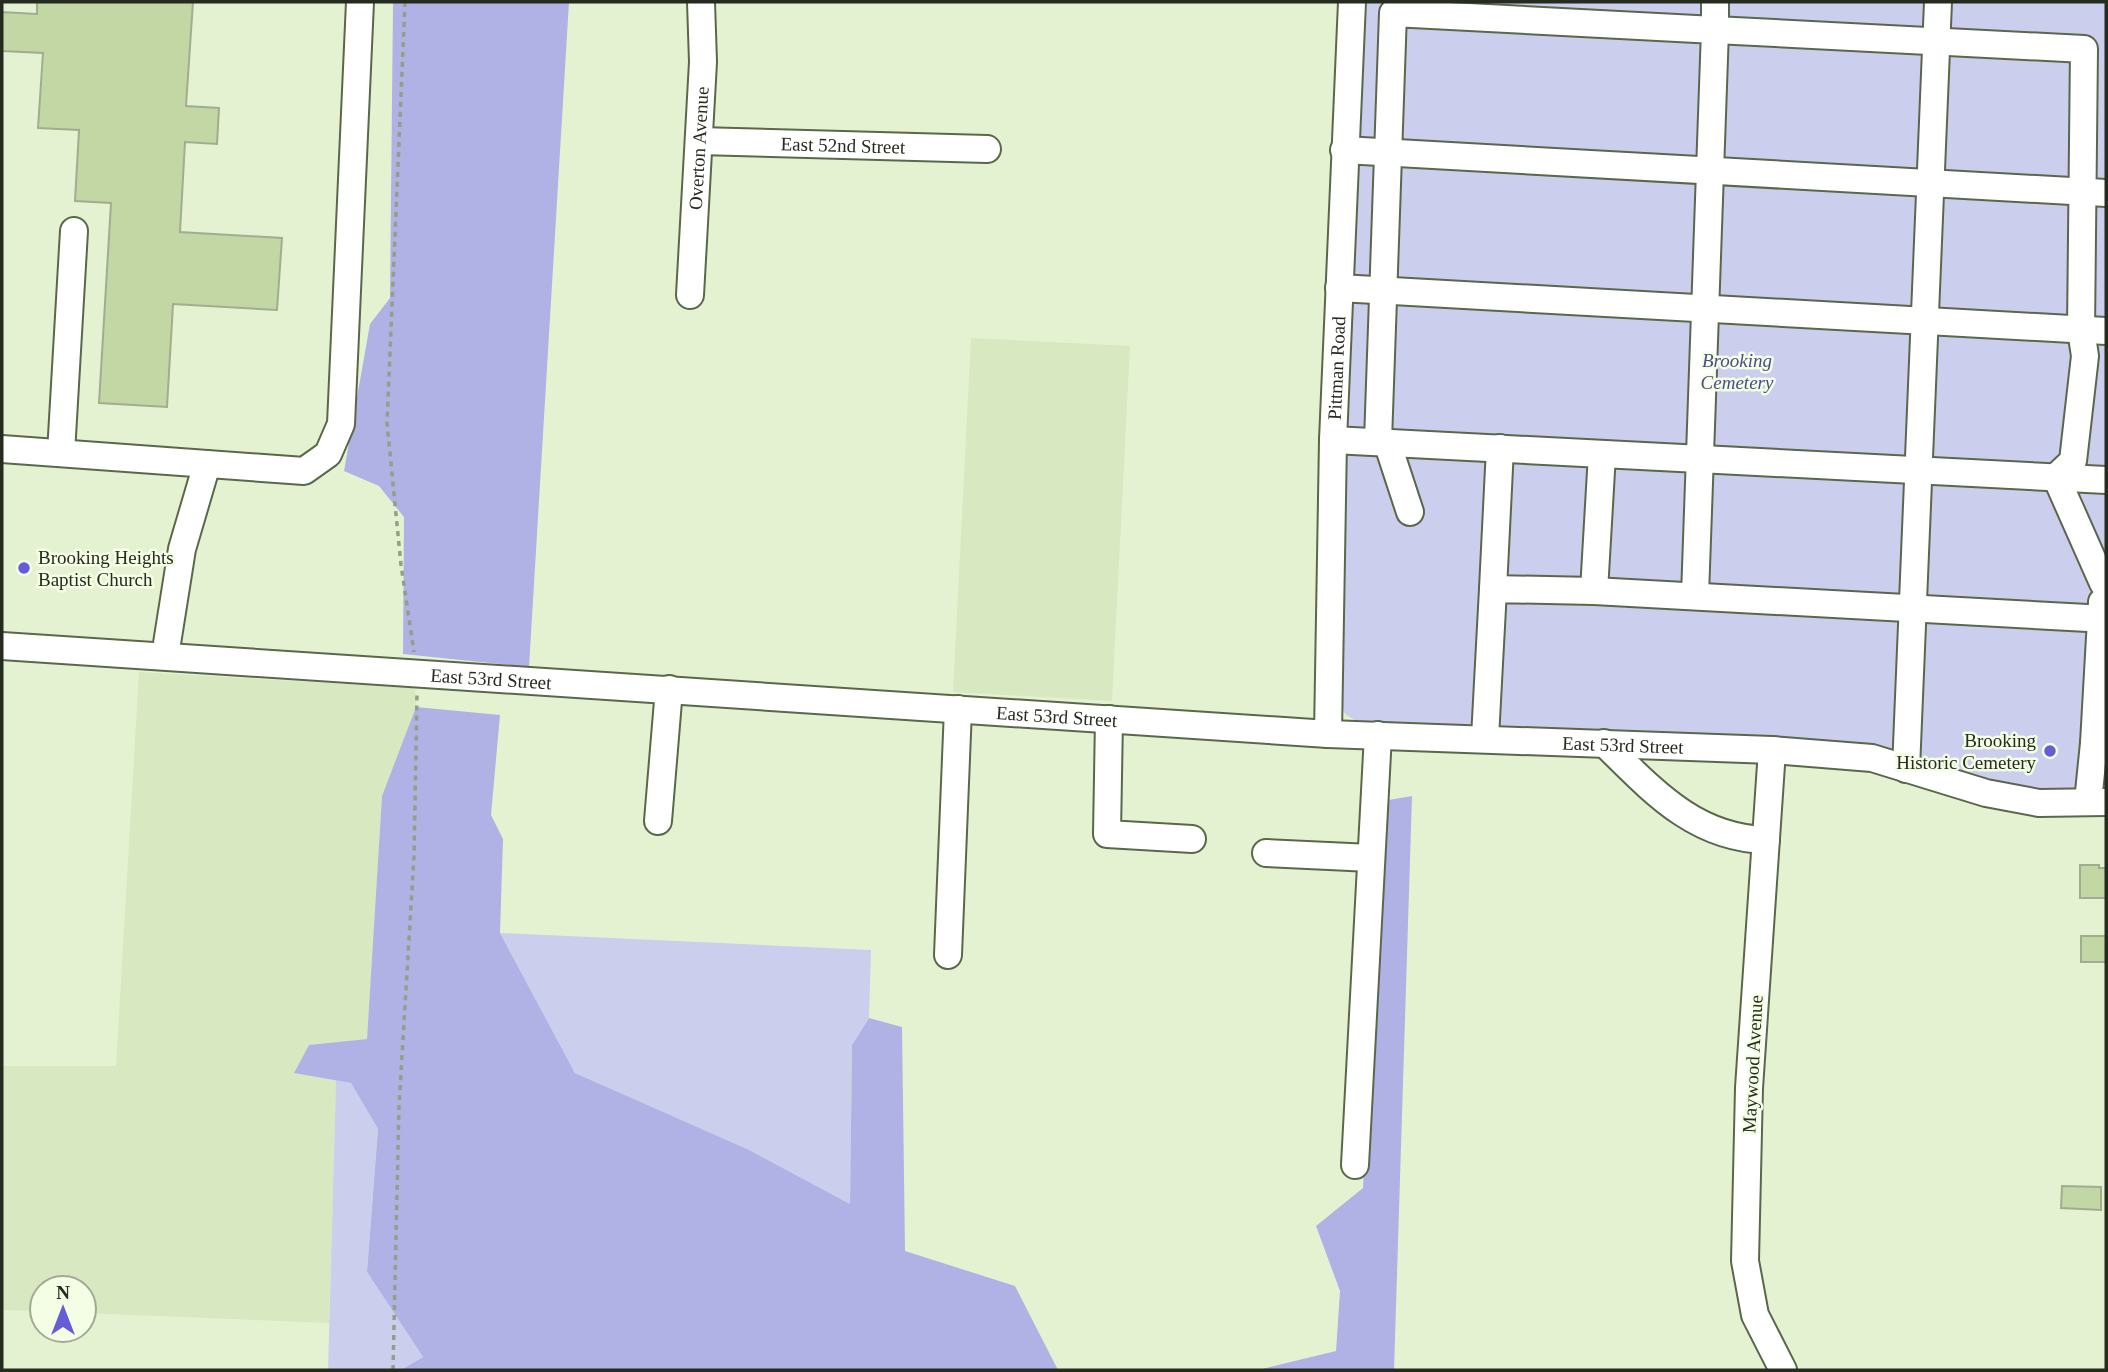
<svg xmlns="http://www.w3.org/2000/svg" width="2108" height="1372" font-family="Georgia,serif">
<rect width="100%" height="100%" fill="#e5f2d2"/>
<!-- built -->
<path fill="#d8e8c1" d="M971 338 1130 346 1112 701 953 692Z
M139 672 415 688 416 707 382 796 367 1039 309 1045 294 1073 336 1080 329 1323 84 1313V1288H42V1311L2 1310V1066H116Z"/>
<!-- green -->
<path fill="#ccceee" d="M1365 2H2106V788C2045 799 1989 778 1931 762 1908 756 1885 752 1862 748L1358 722 1345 714 1339 701 1345 407Z
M500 933 871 950 869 1018 852 1045 850 1204 748 1150 575 1073Z
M336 1080 351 1083 378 1129 367 1272 423 1357 401 1370H328Z"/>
<!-- forest -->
<path fill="#b0b2e5" d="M393 2H569L529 667 403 654 404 517 379 486 344 471 370 324 390 298Z
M416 707 500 715 491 815 503 839 500 933 575 1073 749 1150 850 1204 852 1045 869 1018 902 1027 905 1251 1015 1286 1058 1370H401L423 1357 367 1272 378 1129 351 1083 294 1073 309 1045 367 1039 382 796Z
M1412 796 1394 1370H1258L1336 1351 1340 1291 1316 1226 1363 1188 1378 831 1389 800Z"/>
<!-- building -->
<path fill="#c2d7a3" stroke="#a0ad8f" stroke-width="2" d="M37 2H193L186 106 219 108 217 144 185 142 180 232 282 238 277 310 173 304 167 407 99 403 111 203 75 201 79 130 38 128 43 53 2 51V12L37 14Z
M2080 865H2099V868H2106V898H2080Z
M2081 936H2106V962H2081Z
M2062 1186 2101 1187V1210L2061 1208Z"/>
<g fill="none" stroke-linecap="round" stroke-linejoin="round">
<!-- minor casing -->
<g stroke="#5b674b" stroke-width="30">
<g id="minor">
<path d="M1715 2V30L2084 49 2081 330 2085 356 2073 461 2056 477 2103 583"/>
<path id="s1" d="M699 141 987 149"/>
<path d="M1344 150 2106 193"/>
<path d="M1339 288 2106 331"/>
<path id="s2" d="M690 295 703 62 701 2"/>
<path d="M1333 440 2106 480"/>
<path d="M1378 441 1393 13 1715 30 1695 596"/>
<path d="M1387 442 1410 512"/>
<path d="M2 449 304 471 328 454 341 424 360 2"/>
<path d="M61 453 74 231"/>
<path d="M1493 589 1500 448"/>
<path d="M1594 591 1602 454"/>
<path id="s3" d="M2 646 1328 734 1772 750 1872 758 1986 793 2039 803 2106 802"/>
<path d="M165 656 182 549 207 464"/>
<path d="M1109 719 1107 834 1192 839"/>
<path id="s4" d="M1328 734 1333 440 1352 2"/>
<path d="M1485 738 1493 589 1594 591 2106 619"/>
<path d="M1604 743C1652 790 1694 838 1766 840"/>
<path d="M2094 743 2102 602"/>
<path d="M1772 750 1749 1088 1745 1261 1755 1315 1783 1370"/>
<path d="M1906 769 1938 2"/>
<path d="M2088 802 2094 743 2106 744"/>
<path d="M658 821 669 689"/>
<path d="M1266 853 1371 858"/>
<path d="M948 955 958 709"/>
<path d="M1355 1165 1378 735"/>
</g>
</g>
<!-- path -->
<path stroke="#959e87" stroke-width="3.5" stroke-dasharray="5 5" stroke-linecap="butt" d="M405 2 387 423 401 565 414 652
M393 1370 399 1106 414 856 417 695"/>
<!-- minor -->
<use href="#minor" stroke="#fff" stroke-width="26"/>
</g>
<!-- markers -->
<g fill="#665dd6" stroke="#f4fee5" stroke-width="2.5">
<circle cx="24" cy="568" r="7"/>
<circle cx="2050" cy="751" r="7"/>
</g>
<g text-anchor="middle" stroke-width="5" stroke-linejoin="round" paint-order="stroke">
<!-- street labels -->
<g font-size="19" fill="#262b1f" stroke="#f4fee5">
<text dy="7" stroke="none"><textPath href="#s1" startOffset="144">East 52nd Street</textPath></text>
<text dy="7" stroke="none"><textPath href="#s2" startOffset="147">Overton Avenue</textPath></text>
<text dy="7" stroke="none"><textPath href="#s4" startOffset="366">Pittman Road</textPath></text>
<text dy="7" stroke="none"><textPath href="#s3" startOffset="490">East 53rd Street</textPath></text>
<text dy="7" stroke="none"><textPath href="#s3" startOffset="1057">East 53rd Street</textPath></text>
<text dy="7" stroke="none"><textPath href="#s3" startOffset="1624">East 53rd Street</textPath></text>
<text transform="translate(1752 1064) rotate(-87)" y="7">Maywood Avenue</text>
</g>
<!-- park labels -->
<g font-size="19" font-style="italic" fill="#4d4c8b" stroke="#f4fee5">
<text x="1737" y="367">Brooking<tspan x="1737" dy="22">Cemetery</tspan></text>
</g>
<!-- poi labels -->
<g font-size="19" fill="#262b1f" stroke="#f4fee5" text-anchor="start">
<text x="38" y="564">Brooking Heights<tspan x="38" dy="22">Baptist Church</tspan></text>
<text x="2036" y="747" text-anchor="end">Brooking<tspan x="2036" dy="22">Historic Cemetery</tspan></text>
</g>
</g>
<!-- border -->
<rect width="2108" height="1372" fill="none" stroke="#262b1f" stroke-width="7"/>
<!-- north arrow -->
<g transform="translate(63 1309)"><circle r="33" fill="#f4fee5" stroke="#a2aa96" stroke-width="2"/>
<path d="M0-5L12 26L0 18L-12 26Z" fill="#665dd6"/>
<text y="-10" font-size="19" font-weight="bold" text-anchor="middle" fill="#262b1f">N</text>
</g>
</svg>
